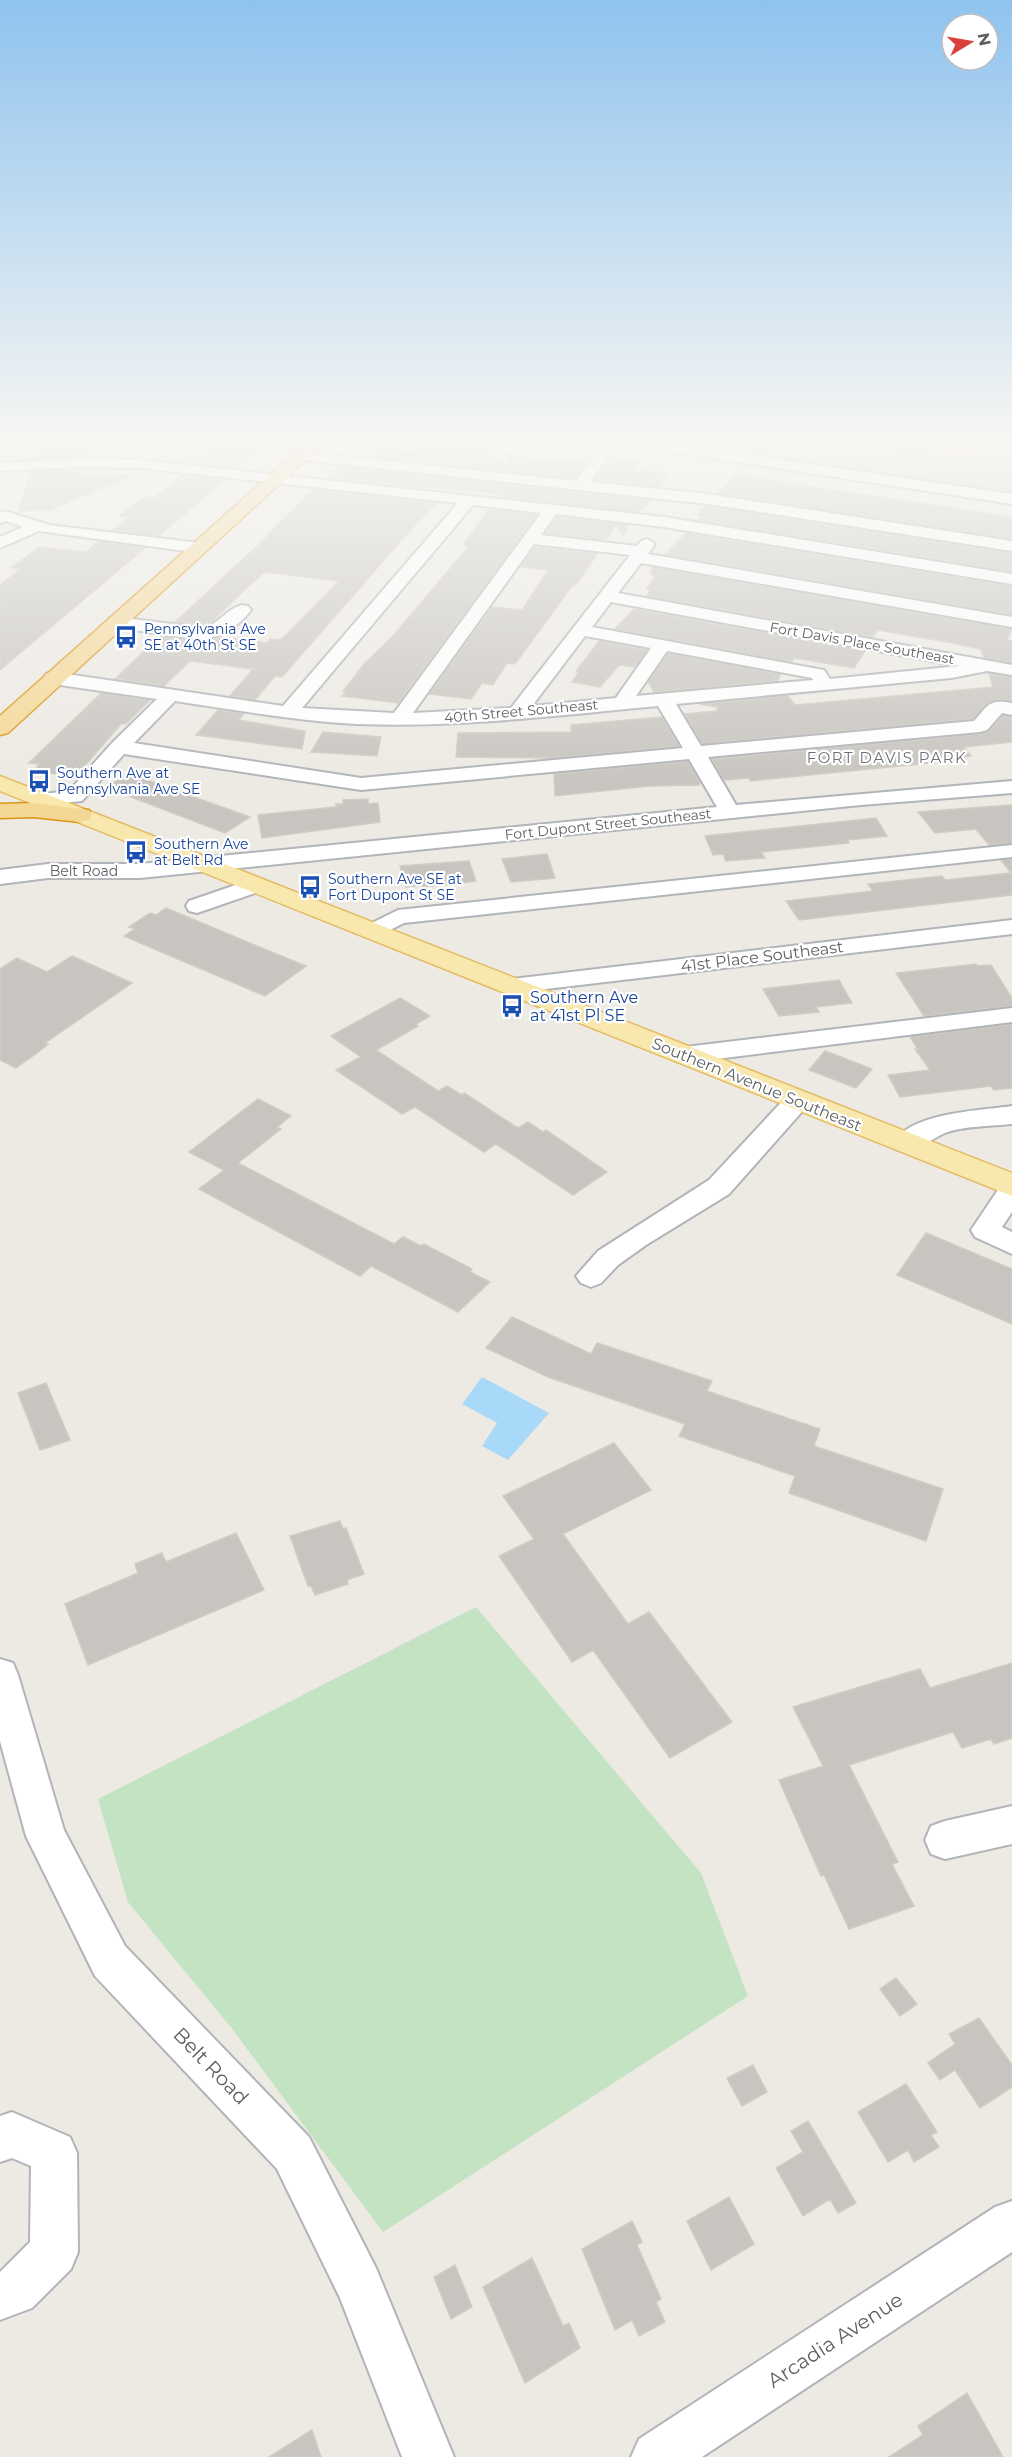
<svg xmlns="http://www.w3.org/2000/svg" width="1012" height="2457" font-family="Montserrat,sans-serif">
<rect width="100%" height="100%" fill="#edeae4"/>
<!-- commercial -->
<path fill="#fbf2db" d="M340 442H586L605 445 577 481 325 456Z"/>
<!-- green -->
<path fill="#c3e3c2" d="M662 442H1012V494Z
M476 1607 701 1873 748 1996 383 2232 233 2030 128 1902 98 1799Z"/>
<!-- water -->
<path fill="#a9d9f8" d="M482 1377 549 1413 508 1460 482 1446 497 1423 462 1404Z"/>
<!-- building -->
<path fill="#c8c5c0" stroke="#d1ccc2" stroke-width="1.5" d="M222 442H265L237 468 196 464Z
M427 444 480 448 505 463 510 457 564 463 587 462 576 479 374 457 382 449 419 453Z
M84 447V457L35 459 38 449Z
M614 458 639 460 632 470 667 473 659 487 595 480 606 464H609Z
M338 467H345L651 500 644 509 636 512 498 497 500 494 326 478Z
M78 469H85V475H134L50 510 18 511 31 472Z
M182 475 224 480 159 536 113 530 129 517 120 516 144 497 154 498Z
M735 475 1012 517V539L718 493Z
M314 489 437 503 414 526 282 677 275 676 255 700 230 696 253 669 190 661 164 686 115 679 160 636 201 641 220 637 267 643 270 639 279 640 284 637 339 581 264 572 209 624 205 626 175 622 269 535H267Z
M706 506 1012 553V572L698 520 702 516 697 515Z
M489 509 537 515 398 703 342 696 346 692 343 691 365 663 393 636 469 546 463 545Z
M557 516 629 525 623 535 616 525 606 540 545 533Z
M686 533 1012 586V615L665 555Z
M99 541 145 548 0 670V585L21 569 11 568 39 547 86 552Z
M535 546 597 554 576 585H573L515 664 507 663 493 685 482 683 471 699 429 694 492 607 522 610 548 570 521 567Z
M653 567 1012 629 1007 640 1012 641V663L984 658 981 649 952 643 878 630 873 637 646 596 652 589H647L648 587 655 578 650 571Z
M634 609 865 651 854 668 794 658 791 662 615 629Z
M599 641 647 650 635 667 619 665 600 687 572 682 579 672 576 671Z
M668 653 781 674 777 681 654 692 648 682Z
M989 674 1012 677V701L999 699 989 702 973 719 702 744 685 714 717 711V707L700 704 788 696 795 705 993 687Z
M101 693 150 700 126 724H121L76 776 67 772 64 775 34 771 39 764 29 763Z
M218 710 244 714 238 720 305 731 302 749 196 735Z
M1003 715 1012 717V742L964 747 971 756 958 758 960 760 750 781 749 778 724 780 712 759 980 734 989 731Z
M662 717 679 746 554 758 456 757 458 733 571 732V725Z
M323 732 381 737 377 756 311 752Z
M688 761 700 783 699 785 650 786 555 796 554 774Z
M130 773 160 785 250 817 225 833 105 787Z
M368 799V804L378 803 380 822 262 838 258 815 336 807V804H343V800Z
M1012 805V843L989 845 976 829 935 833 918 812Z
M876 818 887 836 847 840 849 843 761 852 765 858 726 861 723 854 713 855 705 836Z
M547 854 555 878 511 882 502 859Z
M1012 859V895L799 920 786 901 873 891 868 884 942 876 945 880 1011 873 1001 860Z
M469 861 476 881 423 887 422 885 406 887 400 866Z
M166 908 245 941 306 966 265 996 124 936 135 929 129 927 150 913 156 915Z
M72 956 132 983 45 1043 48 1044 41 1050 16 1068 0 1060V969L17 958 47 972Z
M976 964 977 966 991 965 1012 998V1006L924 1016 896 973Z
M839 980 852 1003 816 1007 819 1012 779 1016 763 989Z
M400 998 430 1016 416 1024 418 1026 376 1050 438 1091 447 1086 462 1095 464 1093 518 1128 528 1122 543 1132 546 1130 607 1172 573 1195 496 1144 484 1152 415 1107 402 1114 336 1070 361 1057 331 1036Z
M1012 1024V1088L994 1090 991 1086 900 1097 888 1075 930 1070 915 1049H918L910 1037Z
M825 1051 841 1057 872 1069 856 1088 809 1070Z
M258 1099 291 1116 277 1127 281 1129 238 1163 394 1244 403 1237 421 1246 424 1244 472 1269 470 1272 490 1282 458 1312 371 1266 360 1276 199 1189 224 1170 189 1152Z
M926 1233 1012 1269V1324L897 1275Z
M512 1317 591 1354 597 1343 712 1381 707 1391 820 1429 814 1446 943 1489 926 1541 789 1493 795 1476 679 1436 685 1424 548 1377 486 1348Z
M46 1383 70 1440 40 1450 18 1393Z
M614 1443 651 1490 563 1534 628 1624 649 1612 732 1722 670 1758 593 1650 572 1662 499 1556 534 1539 503 1496Z
M340 1521 343 1529 346 1528 364 1574 347 1580 348 1584 315 1595 311 1586H308L290 1536Z
M236 1533 264 1590 88 1665 65 1604 138 1573 135 1564 162 1553 166 1562Z
M1012 1663V1738L994 1744 991 1739 962 1748 953 1732 849 1765 898 1862 892 1864 914 1906 849 1929 824 1875 821 1876 779 1780 823 1766 793 1707 920 1669 930 1688Z
M896 1978 917 2004 900 2016 880 1989Z
M979 2018 1012 2065V2087L980 2108 955 2070 940 2080 928 2063 955 2044 949 2034Z
M753 2065 767 2092 742 2106 727 2078Z
M906 2084 937 2132 931 2135 939 2147 914 2162 908 2150 888 2162 858 2112Z
M808 2121 856 2203 838 2213 830 2199 803 2216 776 2168 803 2152 791 2131Z
M729 2197 754 2244 711 2270 687 2221Z
M632 2221 642 2242 637 2245 661 2299 656 2302 665 2322 639 2336 632 2320 615 2330 582 2249Z
M532 2258 563 2326 569 2323 580 2348 525 2383 483 2287Z
M455 2265 472 2307 451 2319 434 2277Z
M967 2393 1003 2457H889L923 2435 918 2426Z
M312 2430 321 2457H269Z"/>
<g fill="none" stroke-linecap="round" stroke-linejoin="round">
<!-- minor casing -->
<g stroke="#b1b4b8" stroke-width="4">
<path id="minor" d="M343 442H382C374 449 351 449 343 442Z
M488 442 566 452 574 451 580 442H594L584 458C567 462 497 458 486 446Z
M608 442H624L606 459 591 482 708 494 1012 541V551L708 504 302 460 295 456 302 452 577 481 596 453Z
M627 442H664L1012 494V504L634 446Z
M78 459 140 460 664 517 1012 574V584L664 527 556 514 541 535 637 546 641 541 647 539 655 544 648 554 1012 617V627L641 563 618 593 1012 665V675L987 671 951 678 676 704 701 746 974 721C989 704 989 699 1012 703V715L1002 713 987 730 980 732 708 757 736 805 1012 781V793L861 805 140 878H48L0 884V870L48 864H140L717 807 689 759 361 790 124 754 82 801 41 805 34 803 31 799 34 795 69 791 112 743 157 699 53 684 46 682 44 678 46 674 53 672 283 706 458 503 140 468 78 467 0 471V463ZM473 505 541 513 394 713 302 708ZM534 544 630 555 511 708 413 713ZM611 602 959 666 830 679 824 670 818 669 592 627ZM585 636 651 648 616 698 532 706ZM667 651 812 678 813 680 636 696ZM175 701C236 710 296 721 357 724 457 728 559 715 658 706L683 748 361 778 134 743Z
M5 511 49 525 200 543 208 548 200 553 39 531 0 548V537L23 527 6 521 0 523V513Z
M242 605 248 606 251 610C241 624 225 634 209 638 191 641 137 630 116 627L110 626 107 622 110 618 116 617 205 628C219 623 228 608 242 605Z
M1012 845V857L404 923 374 938 366 936 362 931 366 926 398 910Z
M256 878 264 880 267 885 264 890 197 913 189 911 186 906 189 901Z
M1012 920V934L512 993 503 991 500 986 503 981 512 979Z
M1012 1008V1022L685 1063 676 1061 672 1055 676 1049 685 1047Z
M798 1092 807 1094 811 1100 807 1106 729 1194 646 1245 618 1265 601 1283 591 1287 581 1283 576 1276 598 1251 709 1180 789 1094Z
M1012 1106V1124C993 1126 962 1126 945 1133 928 1140 916 1155 896 1149L893 1143C912 1112 979 1111 1012 1106Z
M1012 1182V1212L1002 1227 1012 1232V1254L975 1237 971 1230 1002 1184Z
M0 1659 13 1663 18 1675 64 1830 125 1946 309 2137 376 2268 454 2457H402L340 2298 277 2169 95 1976 26 1836 0 1741Z
M1012 1806V1844L945 1859 931 1854 925 1840 931 1826 945 1821Z
M12 2112 70 2137 77 2153 78 2252 71 2269 32 2308 0 2320V2272L30 2242 31 2166 12 2158 0 2162V2116Z
M1012 2201V2252L702 2457H631L639 2439 995 2207Z"/>
</g>
<!-- major casing -->
<g stroke="#e5bb64" stroke-width="3">
<path id="major" d="M879 442H932L1012 447V457L948 454 887 447Z
M0 776 1012 1173V1196L0 791Z"/>
</g>
<!-- highway casing -->
<g stroke="#dd9413" stroke-width="3">
<path id="highway" d="M307 442H325L8 733 0 735V716Z
M33 803 89 810 92 815 89 820 80 822 33 817 0 818V804Z"/>
</g>
<!-- minor -->
<use href="#minor" fill="#fff" fill-rule="evenodd"/>
<!-- major -->
<use href="#major" fill="#f8e8ad" fill-rule="evenodd"/>
<!-- highway -->
<use href="#highway" fill="#f4d794" fill-rule="evenodd"/>
</g>
<!-- sky -->
<linearGradient id="sky" x2="0" y2="1"><stop stop-color="#8fc3ee"/><stop offset="0.56" stop-color="#f7f6f3"/><stop offset="1" stop-color="#f7f6f3" stop-opacity="0"/></linearGradient>
<rect width="1012" height="786" fill="url(#sky)"/>
<!-- icons -->
<defs>
<g id="bus-bare" transform="scale(1.8)"><path d="M-5-6H5V4H4V6H2V4H-2V6H-4V4H-5ZM-3.5-4V0h7V-4ZM-3.5 1.2v1.5H-2V1.2ZM2 1.2v1.5H3.5V1.2Z" fill="#1a4fb4" stroke="#fff" stroke-width="2.5" paint-order="stroke"/></g>
</defs>
<g fill-rule="evenodd">
<use href="#bus-bare" x="126" y="637"/>
<use href="#bus-bare" x="39" y="781"/>
<use href="#bus-bare" x="136" y="852"/>
<use href="#bus-bare" x="310" y="887"/>
<use href="#bus-bare" x="512" y="1006"/>
</g>
<g text-anchor="middle" stroke-width="4.5" stroke-linejoin="round" paint-order="stroke">
<!-- far-transit labels -->
<g font-size="14" fill="#164399" stroke="#fff" text-anchor="start">
<text x="144" y="634">Pennsylvania Ave<tspan x="144" dy="16">SE at 40th St SE</tspan></text>
<text x="57" y="778">Southern Ave at<tspan x="57" dy="16">Pennsylvania Ave SE</tspan></text>
<text x="154" y="849">Southern Ave<tspan x="154" dy="16">at Belt Rd</tspan></text>
<text x="328" y="884">Southern Ave SE at<tspan x="328" dy="16">Fort Dupont St SE</tspan></text>
</g>
<!-- far-street labels -->
<g font-size="14" fill="#5c5f63" stroke="#fff">
<text transform="translate(862 643) rotate(10)" y="5">Fort Davis Place Southeast</text>
<text transform="translate(521 711) rotate(-5)" y="5">40th Street Southeast</text>
<text transform="translate(608 824) rotate(-6)" y="5">Fort Dupont Street Southeast</text>
<text x="84" y="876">Belt Road</text>
</g>
<!-- far-neighbourhood labels -->
<g font-size="15" letter-spacing="1.5" fill="#6d7175" stroke="#fff">
<text x="887" y="763">FORT DAVIS PARK</text>
</g>
<!-- street labels -->
<g font-size="16" fill="#5c5f63" stroke="#fff">
<text transform="translate(762 956) rotate(-7)" y="6">41st Place Southeast</text>
<text transform="translate(757 1084) rotate(22)" y="6">Southern Avenue Southeast</text>
</g>
<!-- transit labels -->
<g font-size="16" fill="#164399" stroke="#fff" text-anchor="start">
<text x="530" y="1003">Southern Ave<tspan x="530" dy="18">at 41st Pl SE</tspan></text>
</g>
<!-- near-street labels -->
<g font-size="20" fill="#5c5f63" stroke="#fff">
<text transform="translate(211 2066) rotate(46)" y="7">Belt Road</text>
<text transform="translate(835 2340) rotate(-33)" y="7">Arcadia Avenue</text>
</g>
</g>
<!-- north arrow -->
<g transform="translate(970 42) rotate(79)"><circle r="28" fill="#ffffff" stroke="#bebfc1" stroke-width="1.5"/>
<path d="M0-4.5L10 22L0 15L-10 22Z" fill="#da403c"/>
<text y="-9" font-size="16" font-weight="bold" text-anchor="middle" fill="#5c5f63">N</text>
</g>
</svg>
